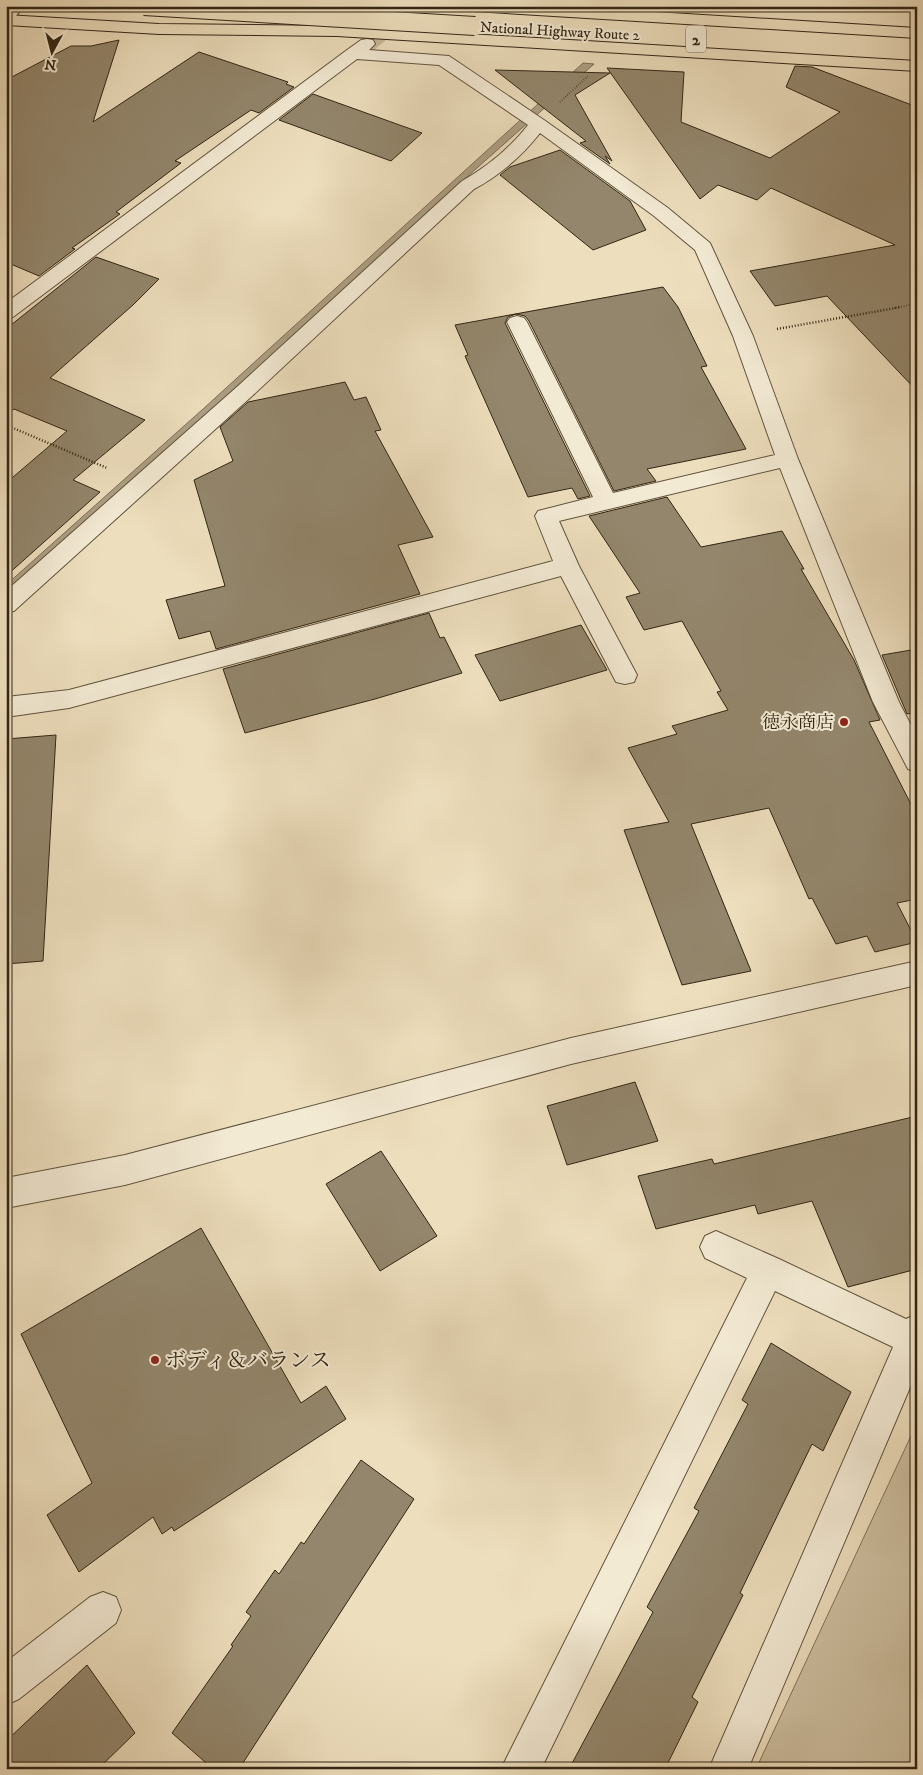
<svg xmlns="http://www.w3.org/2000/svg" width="923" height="1775" font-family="'IM FELL DW Pica','Noto Serif JP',serif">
<rect width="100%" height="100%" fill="#eddebd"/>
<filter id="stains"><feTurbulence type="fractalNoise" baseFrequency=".004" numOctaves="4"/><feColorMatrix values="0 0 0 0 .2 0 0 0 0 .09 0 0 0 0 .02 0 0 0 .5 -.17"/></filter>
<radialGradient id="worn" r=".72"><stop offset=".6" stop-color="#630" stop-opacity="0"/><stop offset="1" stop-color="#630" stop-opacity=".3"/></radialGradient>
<!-- green -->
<path fill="#cdbfa0" stroke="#80725a" d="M917 1423V1769H756Z"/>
<!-- water -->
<path fill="#ad9f84" stroke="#7c6f57" d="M583 63 594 64 450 192 6 598V585L203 409Z"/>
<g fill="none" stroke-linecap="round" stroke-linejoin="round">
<!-- stream -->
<path fill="#7c6f57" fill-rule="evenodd" d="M908 6H917V9L909 8Z"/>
</g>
<!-- building -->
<path fill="#93866c" stroke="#322614" d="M119 40 93 122 199 52 288 82 286 84 294 87 259 113 251 110 175 161 181 163 116 212 120 214 72 248 75 249 39 276 6 262V80L71 46H91Z
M795 66 812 67 917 107V391L827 296 775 306 750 271 895 245 771 188 757 200 718 185 700 199 607 68 684 72 681 122 770 158 840 112 786 87Z
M495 70 610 73 575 95 612 161 605 156 610 164 580 143 586 141Z
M313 94 422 133 391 161 279 120Z
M560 150 630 201 646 230 593 250 500 175 510 167Z
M96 257 159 279 133 305 50 378 145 420 73 480 100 492 6 576V483L67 431 14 409 6 416V329Z
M663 287 678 307 707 366 701 367 746 449 647 469 656 481 614 491 529 321 525 316 516 314 508 317 505 323 590 496 578 499 572 488 528 497 465 356 468 355 455 325Z
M345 382 354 400 366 397 381 430 375 431 433 537 398 545 420 594 216 649 210 631 179 639 166 600 225 586 194 480 233 461 220 427 248 402Z
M667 497 701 547 782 531 804 569H801L854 660 880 720 869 722 917 816V899L897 903 917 942 875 952 867 936 836 944 812 898 809 899 769 808 691 824 751 971 682 985 624 830 669 822 628 748 677 734 672 726 728 710 717 692 721 691 682 621 644 630 626 597 640 593 589 516Z
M429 613 440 638 444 637 462 673 375 699 245 733 223 669Z
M581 625 607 670 500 701 475 655Z
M917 649V712L907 714 882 655Z
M56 735 43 961 6 964V739Z
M635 1082 658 1141 567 1165 547 1106Z
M917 1116V1269L848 1287 812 1201 758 1214 755 1205 656 1229 638 1176 712 1159 714 1164Z
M381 1151 437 1236 380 1271 326 1184Z
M201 1228 301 1403 326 1386 346 1419 174 1531 172 1527 162 1534 153 1517 79 1572 47 1515 92 1483 21 1334Z
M771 1343 851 1392 823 1451 812 1444 740 1593 743 1595 692 1697 698 1702 665 1769H569L653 1612 647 1607 699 1511 694 1508 748 1404 742 1400Z
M361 1460 414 1499 239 1769H213L172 1733 233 1646 231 1645 251 1616 246 1612 275 1570 279 1574 301 1542 304 1544Z
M87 1665 135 1733 98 1769H6V1741Z"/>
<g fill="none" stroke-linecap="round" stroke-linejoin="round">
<!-- minor-tunnel -->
<path stroke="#c8b99b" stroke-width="18" stroke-dasharray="18 9" stroke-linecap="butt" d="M367 44 413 6"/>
<!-- minor casing -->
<g stroke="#61543e" stroke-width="2">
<path id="minor" d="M367 39 373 40 375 44 369 50 449 56 544 120 668 208 710 243 753 336 798 459 899 702 917 737V772L908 769 873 702 780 468 559 521 579 566 637 675 634 682 625 684 616 682 561 576 69 708 6 717V697L69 690 553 561 535 516 538 511 593 497 507 322 510 318 517 316 524 318 527 322 613 493 775 455 733 336 695 250 654 216 540 133C522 156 500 175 474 189L252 396 14 611 6 613V591L238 386 462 181C487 167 510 148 528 125L439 65 357 59 13 317 6 319V303L347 50 361 40Z
M917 961V985L571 1064 125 1185 6 1208V1178L125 1155 571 1038Z
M716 1231 779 1259 906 1319 917 1314V1371L748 1769H709L893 1347 775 1291 541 1769H501L747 1278 705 1258 700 1247 705 1236Z
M103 1592 116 1597 121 1610 116 1623 19 1699 6 1705V1662L90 1597Z"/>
</g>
<!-- major casing -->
<g stroke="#322614" stroke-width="2">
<path id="major" d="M7 6H24L12 21 6 23Z"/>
</g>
<!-- highway casing -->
<g stroke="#322614" stroke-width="2">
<path id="highway" d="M465 6H557L917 28V38L473 11 467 9Z
M6 15 159 24 337 26 917 61V71L337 36 159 34 6 25Z"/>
</g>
<!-- path-far1 -->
<path stroke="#322614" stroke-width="2" stroke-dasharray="0.5 2" stroke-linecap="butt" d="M560 102 588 76
M894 308 917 304"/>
<!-- path -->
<path stroke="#322614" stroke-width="2.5" stroke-dasharray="1 2" stroke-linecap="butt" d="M777 329 901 307
M6 425 107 468"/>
<!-- minor -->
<use href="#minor" fill="#f3ead4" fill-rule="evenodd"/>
<!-- major -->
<use href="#major" fill="#eddebd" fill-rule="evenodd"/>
<!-- highway -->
<use href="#highway" fill="#eddebd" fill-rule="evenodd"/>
<!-- highway-bridge casing -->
<g stroke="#322614" stroke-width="20" stroke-linecap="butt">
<path id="highway-bridge" d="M144 6 475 26"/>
</g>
<!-- highway-bridge -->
<use href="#highway-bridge" stroke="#eddebd" stroke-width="18"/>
</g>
<!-- markers -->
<g fill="#8f2418" stroke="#f3ead4" stroke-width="2">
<circle cx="844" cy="722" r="5"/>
<circle cx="155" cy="1360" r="5"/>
</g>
<g text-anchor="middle" stroke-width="4" stroke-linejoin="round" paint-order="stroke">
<!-- far-street labels -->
<g font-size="15" fill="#322614" stroke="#f3ead4">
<text transform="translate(560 31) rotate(3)" y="5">National Highway Route 2</text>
</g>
<!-- shield labels -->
<rect fill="#f3ead4" stroke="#6c614e" stroke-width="1" x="686" y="25.5" width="20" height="27" rx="4"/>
<g font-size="16" font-weight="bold" fill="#322614">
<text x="696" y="45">2</text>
</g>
<!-- poi labels -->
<g font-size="18" fill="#322614" stroke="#f3ead4" text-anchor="end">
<text x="834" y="728">徳永商店</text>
</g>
<!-- near-poi labels -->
<g font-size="21" fill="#322614" stroke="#f3ead4" text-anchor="start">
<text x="165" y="1367">ボディ＆バランス</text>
</g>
</g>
<!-- margin -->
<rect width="923" height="1775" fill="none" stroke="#eddebd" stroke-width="25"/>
<rect x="8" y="8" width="908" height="1760" fill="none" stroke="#322614" stroke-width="2.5"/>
<rect x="12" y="12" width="898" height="1750" fill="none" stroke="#322614"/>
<!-- north arrow -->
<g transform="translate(52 52) rotate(187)" stroke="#f3ead4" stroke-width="4" paint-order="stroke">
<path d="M0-4L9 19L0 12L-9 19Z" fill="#322614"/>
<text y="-8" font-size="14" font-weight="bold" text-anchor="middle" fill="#322614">N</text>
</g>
<rect width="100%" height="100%" filter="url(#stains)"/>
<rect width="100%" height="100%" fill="url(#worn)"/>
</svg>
